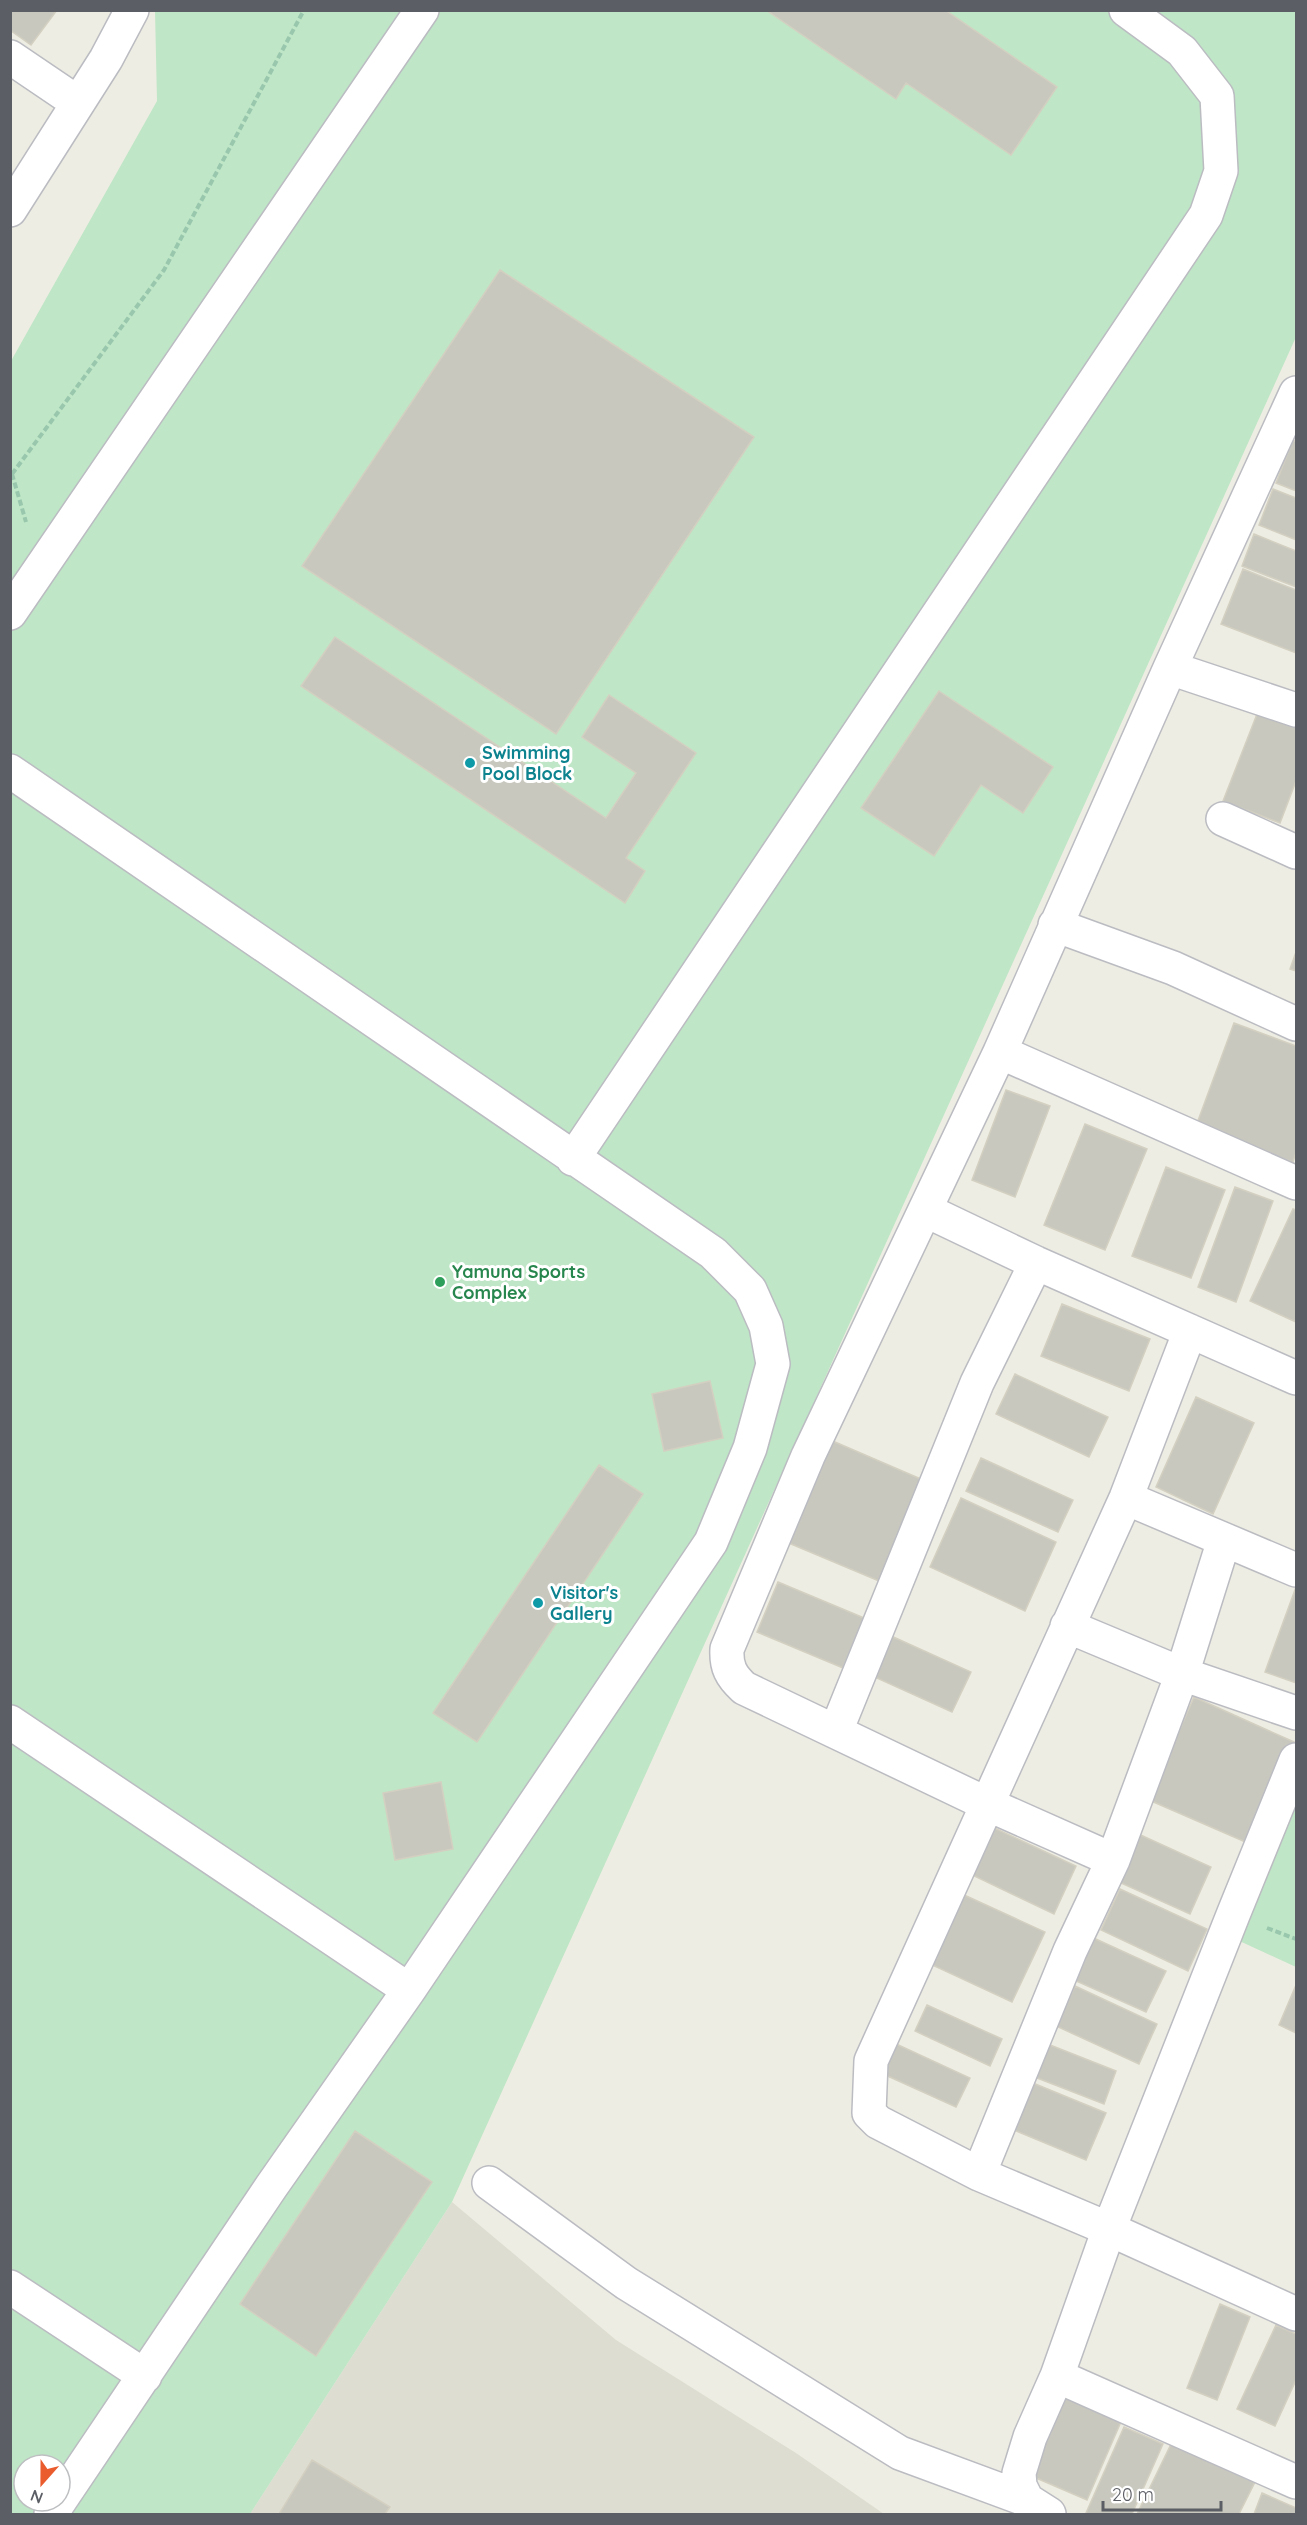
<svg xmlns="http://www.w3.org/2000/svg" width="1307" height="2525" font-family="Quicksand,sans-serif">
<rect width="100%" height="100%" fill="#eeede3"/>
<!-- education -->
<path fill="#deddd1" d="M452 2202 616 2340 796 2453 884 2514H250Z"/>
<!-- green -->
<path fill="#bfe6c6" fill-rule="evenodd" d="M155 11H1296V337L452 2202 250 2514H11V361L157 101ZM24 2465H60V2501H24Z
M1296 1771V1967L1220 1932Z"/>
<!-- building -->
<path fill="#c9c8bf" stroke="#d3d0c1" stroke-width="1.5" d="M10 10H57L31 45 10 30Z
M766 10H945L1057 87 1011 155 906 83 896 99Z
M500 270 754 437 556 734 302 566Z
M1293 440 1296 442V491L1276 483Z
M1273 489 1296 498V540L1259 525Z
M1254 534 1296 551V587L1242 566Z
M1243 569 1296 590V653L1221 624Z
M335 637 606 818 636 773 582 737 609 695 696 753 626 858 645 871 625 903 301 686Z
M939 691 1053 767 1023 813 981 785 934 856 861 808Z
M1259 709 1296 724V781L1280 823 1223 801Z
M1296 952V971L1290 969Z
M1234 1023 1296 1046V1152L1293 1162 1196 1126Z
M1006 1090 1050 1106 1015 1197 972 1180Z
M1085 1124 1147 1149 1105 1250 1044 1225Z
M1166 1167 1225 1190 1191 1278 1132 1256Z
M1235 1187 1273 1201 1236 1302 1198 1287Z
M1293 1209 1296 1210V1322L1250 1301Z
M1062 1304 1150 1339 1129 1391 1041 1356Z
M1015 1374 1108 1417 1089 1457 996 1414Z
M710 1381 723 1438 664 1451 652 1394Z
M1196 1397 1254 1423 1213 1514 1156 1487Z
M828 1439 923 1480 879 1581 784 1541Z
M981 1458 1073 1500 1058 1532 966 1491Z
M599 1465 643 1494 477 1742 433 1713Z
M961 1498 1056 1542 1025 1611 930 1567Z
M778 1582 864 1618 843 1668 757 1632Z
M1296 1587V1683L1265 1672Z
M889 1635 971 1672 952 1712 870 1675Z
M1194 1697 1294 1742 1250 1844 1149 1800Z
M441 1782 453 1849 395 1860 383 1793Z
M990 1826 1076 1866 1054 1914 968 1873Z
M1134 1832 1211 1867 1190 1914 1112 1879Z
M1120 1889 1207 1929 1188 1971 1101 1930Z
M962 1894 1045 1932 1012 2002 930 1964Z
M1087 1935 1166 1971 1146 2012 1067 1977Z
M1296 1985V2033L1279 2025Z
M1075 1986 1157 2024 1139 2064 1056 2026Z
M927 2005 1002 2039 990 2066 915 2031Z
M894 2043 970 2078 956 2107 881 2073Z
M1045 2043 1116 2071 1104 2104 1032 2076Z
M1028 2081 1106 2113 1086 2160 1009 2128Z
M355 2131 432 2182 316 2356 240 2304Z
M1220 2304 1250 2317 1217 2400 1187 2388Z
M1276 2325 1296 2334V2380L1275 2426 1237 2409Z
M1064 2389 1124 2415 1087 2500 1027 2474Z
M1124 2427 1163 2444 1132 2514H1089L1086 2513Z
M1174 2438 1257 2478 1239 2514H1137Z
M312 2460 390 2507 385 2514H279Z
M1262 2493 1296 2508V2514H1254Z"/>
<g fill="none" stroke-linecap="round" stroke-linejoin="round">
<!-- minor casing -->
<g stroke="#bbbcc2" stroke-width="36">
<path id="minor" d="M10 57 78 103
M10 210 106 59 132 10
M10 613 422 10
M1170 668 1296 710
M10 771 713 1253 750 1290 766 1326 773 1364 750 1448 711 1542 409 1990 271 2187 51 2514
M1223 819 1296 852
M1055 925 1173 968 1296 1024
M1000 1052 1296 1183
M573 1159 1206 215 1221 171 1217 96 1182 51 1126 10
M925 1210 1036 1263 1296 1378
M1190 1331 1126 1498 871 2061 869 2113 878 2122 979 2174 1109 2229 1296 2314
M1126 1498 1296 1570
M1067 1626 1182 1674 1296 1713
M10 1722 409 1990
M836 1731 977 1383 1036 1263
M1113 1860 987 1804 744 1688C731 1676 726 1667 727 1649L808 1456 1000 1052 1170 668 1296 393
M979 2174 1070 1951 1113 1860 1182 1674 1224 1540
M489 2183 626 2283 900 2453 1027 2500 1049 2514
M10 2287 145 2376
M1057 2376 1296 2482
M1027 2500 1020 2486 1019 2473 1030 2437 1057 2376 1109 2229 1233 1915 1296 1760"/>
</g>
<!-- path -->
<path stroke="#98c7ad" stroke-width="4" stroke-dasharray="6 3" stroke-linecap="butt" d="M12 474 164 270 304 10
M12 474 26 522
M1267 1928 1296 1939"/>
<!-- minor -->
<use href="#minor" stroke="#fff" stroke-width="33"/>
</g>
<!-- markers -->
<g fill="#0f9aa8" stroke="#fff" stroke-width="2">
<circle cx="470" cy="763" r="6"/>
<circle cx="538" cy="1603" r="6"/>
</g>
<circle fill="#2e9e5b" stroke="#fff" stroke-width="2" cx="440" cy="1282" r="6"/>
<g text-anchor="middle" stroke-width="6" stroke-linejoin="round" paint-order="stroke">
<!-- culture labels -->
<g font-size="18" font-weight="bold" fill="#0d838f" stroke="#fff" text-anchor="start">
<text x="482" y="759">Swimming<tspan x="482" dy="21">Pool Block</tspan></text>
<text x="550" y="1599">Visitor's<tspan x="550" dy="21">Gallery</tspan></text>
</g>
<!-- leisure labels -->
<g font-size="18" font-weight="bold" fill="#27864d" stroke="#fff" text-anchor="start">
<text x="452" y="1278">Yamuna Sports<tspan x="452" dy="21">Complex</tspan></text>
</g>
</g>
<!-- border -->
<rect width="1307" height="2525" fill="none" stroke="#5b5e64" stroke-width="24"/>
<!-- north arrow -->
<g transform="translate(42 2483) rotate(201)"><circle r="28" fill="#ffffff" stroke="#bdbfc1" stroke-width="1.5"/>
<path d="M0-4.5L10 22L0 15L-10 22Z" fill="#ea5b2d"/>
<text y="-9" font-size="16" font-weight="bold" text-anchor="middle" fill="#5b5e64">N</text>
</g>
<!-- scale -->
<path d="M1103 2501v9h118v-9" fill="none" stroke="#5b5e64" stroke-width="3"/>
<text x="1112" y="2501" font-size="18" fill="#5b5e64" stroke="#ffffff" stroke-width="4.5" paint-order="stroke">20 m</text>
</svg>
